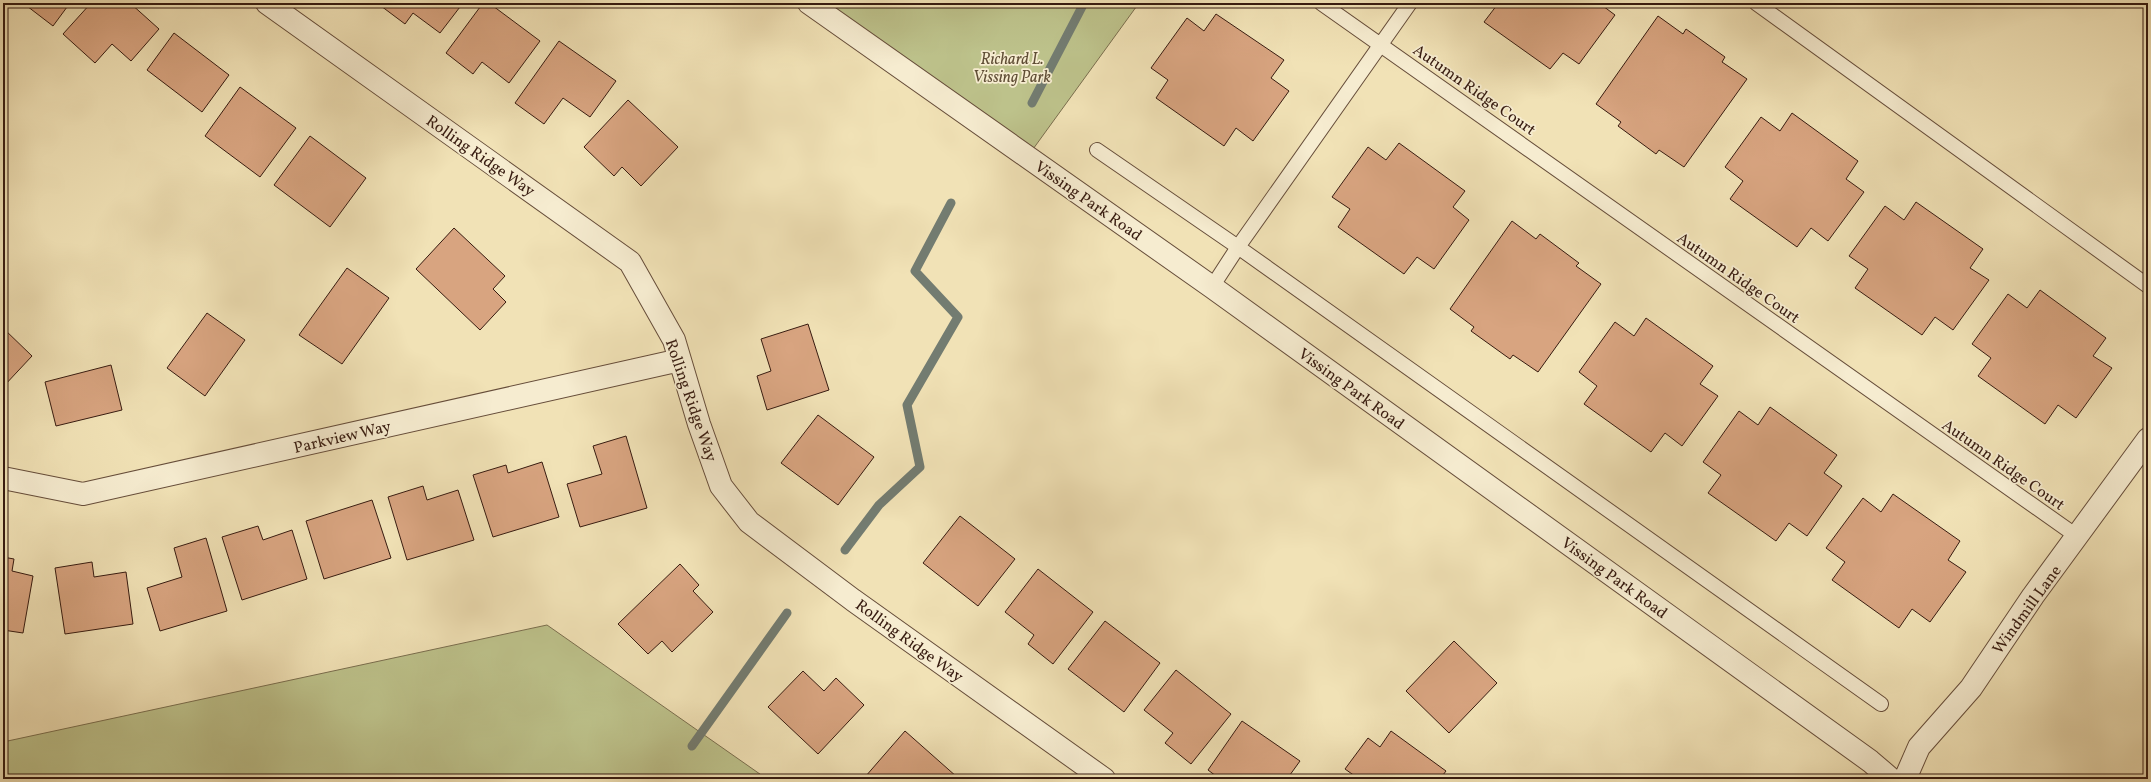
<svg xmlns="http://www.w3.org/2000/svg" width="2151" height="782" font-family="Vollkorn,serif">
<rect width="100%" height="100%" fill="#f1e2b6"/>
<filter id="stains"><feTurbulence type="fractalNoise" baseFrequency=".005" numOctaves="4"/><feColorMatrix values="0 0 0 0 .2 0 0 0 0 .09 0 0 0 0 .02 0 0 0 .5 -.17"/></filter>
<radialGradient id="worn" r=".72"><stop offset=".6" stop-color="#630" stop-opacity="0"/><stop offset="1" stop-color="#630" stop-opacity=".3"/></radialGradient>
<!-- green -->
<path fill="#bdc28b" stroke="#7a6e4e" d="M810 3H1139L1028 156Z
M547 625 767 779H3V742Z"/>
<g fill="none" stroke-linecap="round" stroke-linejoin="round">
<!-- stream -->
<path stroke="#737c71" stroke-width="9" d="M1032 103 1084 3
M845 550 879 505 920 467 907 405 958 317 915 271 951 203
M692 746 787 613"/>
</g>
<!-- building -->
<path fill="#d8a480" stroke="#371b10" d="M23 3H70L53 26Z
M91 3H130L159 29 131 61 112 44 95 63 63 34Z
M377 3H463L440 33 413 13 405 24Z
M483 3H489L540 41 509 83 482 62 473 74 446 53Z
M1494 3H1599L1615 15 1579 64 1563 53 1550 69 1484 22 1497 5Z
M1216 14 1284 60 1271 78 1289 91 1253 141 1236 128 1224 146 1156 98 1168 80 1151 68 1187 18 1204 31Z
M1658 16 1683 34 1686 29 1725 57 1722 62 1747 79 1684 167 1659 150 1656 154 1618 126 1621 122 1596 104Z
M174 33 229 75 202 112 147 70Z
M559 41 616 81 590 117 563 98 544 124 515 103Z
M240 87 296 128 260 177 205 136Z
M628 100 678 147 641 186 622 167 614 176 584 147Z
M1792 113 1858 161 1846 179 1864 192 1828 241 1811 228 1797 247 1730 199 1743 181 1725 167 1761 117 1780 131Z
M310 136 366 178 330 227 274 185Z
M1399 143 1465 191 1453 207 1469 220 1434 269 1417 257 1404 274 1338 227 1350 209 1332 197 1368 147 1386 160Z
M1916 202 1983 249 1970 268 1989 280 1953 330 1935 317 1922 335 1855 288 1868 269 1849 256 1885 206 1904 220Z
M1512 221 1536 239 1540 234 1579 263 1576 266 1601 284 1538 372 1513 355 1510 359 1471 331 1474 327 1450 309Z
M454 228 505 276 493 289 506 302 480 330 416 269Z
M347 268 389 298 342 364 299 335Z
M2040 290 2106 338 2093 356 2112 368 2076 418 2058 405 2045 424 1978 376 1991 358 1972 344 2008 294 2027 308Z
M207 313 245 340 205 396 167 368Z
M1646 318 1713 366 1700 384 1718 396 1682 446 1665 433 1651 452 1584 404 1597 386 1579 372 1615 322 1634 336Z
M808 324 829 390 767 410 757 376 771 371 761 339Z
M3 328 32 356 3 387Z
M111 365 122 410 56 426 45 382Z
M1770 407 1837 455 1824 473 1842 486 1807 536 1789 523 1776 541 1708 493 1721 475 1703 462 1739 411 1758 425Z
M818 415 874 457 838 505 781 463Z
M626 436 647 508 580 527 567 484 602 474 593 446Z
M542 462 559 517 493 537 473 475 506 465 508 473Z
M423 486 427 500 458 490 474 540 407 560 388 497Z
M1893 494 1960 541 1948 560 1966 572 1930 622 1912 609 1899 628 1832 580 1845 562 1826 548 1863 498 1881 512Z
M372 500 391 558 324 579 306 521Z
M960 516 1015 559 978 606 923 563Z
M258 526 263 540 292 530 307 579 242 600 222 537Z
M206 538 227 611 160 631 147 588 182 577 174 548Z
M3 557 14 559 12 571 33 576 23 633 3 630Z
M92 562 94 577 126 572 133 624 65 634 55 568Z
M680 564 699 585 693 591 713 612 672 652 662 641 648 654 618 624Z
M1038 569 1093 612 1053 664 1028 644 1034 635 1005 612Z
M1105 621 1160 663 1124 712 1068 669Z
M1454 641 1497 683 1449 733 1406 691Z
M1176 670 1231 714 1191 764 1165 743 1173 733 1144 710Z
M803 671 824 691 836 678 864 705 818 754 768 707Z
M1242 721 1300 761 1287 779H1220L1208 770Z
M905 731 957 777 956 779H868L865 777Z
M1391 731 1446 771 1440 779H1359L1345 769 1368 738 1380 747Z"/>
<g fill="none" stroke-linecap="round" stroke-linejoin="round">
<!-- service casing -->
<g stroke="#664d3a" stroke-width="16">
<path id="service" d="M1321 3 2078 537
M1756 3 2148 286
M1097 150 1238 247 1881 704
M1212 287 1238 247 1410 3"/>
</g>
<!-- minor casing -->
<g stroke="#664d3a" stroke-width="24">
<path id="minor" d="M267 3 630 262 674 340 699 424 721 486 749 522 853 600 1104 779
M809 3 1212 287 1870 761 1891 779
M3 478 83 494 680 360
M1905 779 1919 747 1971 688 2033 596 2148 439"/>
</g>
<!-- service -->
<use href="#service" stroke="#f6ecd0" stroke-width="14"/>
<!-- minor -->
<use href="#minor" stroke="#f6ecd0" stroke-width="22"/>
</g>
<g text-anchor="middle" stroke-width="3.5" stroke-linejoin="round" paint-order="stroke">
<!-- park labels -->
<g font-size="16" font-style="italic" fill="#5f4d35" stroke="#f6ecd0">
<text x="1012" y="64">Richard L.<tspan x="1012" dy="18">Vissing Park</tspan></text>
</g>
<!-- street labels -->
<g font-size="16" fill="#371b10" stroke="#f6ecd0">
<text transform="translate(1475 89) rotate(35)" y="6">Autumn Ridge Court</text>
<text transform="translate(481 155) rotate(35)" y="6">Rolling Ridge Way</text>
<text transform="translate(1089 200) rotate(35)" y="6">Vissing Park Road</text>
<text transform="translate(1739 277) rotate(35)" y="6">Autumn Ridge Court</text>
<text transform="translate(1352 388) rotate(36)" y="6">Vissing Park Road</text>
<text transform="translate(692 400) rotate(71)" y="6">Rolling Ridge Way</text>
<text transform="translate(342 436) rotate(-13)" y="6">Parkview Way</text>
<text transform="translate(2004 464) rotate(35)" y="6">Autumn Ridge Court</text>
<text transform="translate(1615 577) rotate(36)" y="6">Vissing Park Road</text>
<text transform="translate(2026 609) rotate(-54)" y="6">Windmill Lane</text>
<text transform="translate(910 640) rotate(36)" y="6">Rolling Ridge Way</text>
</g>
</g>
<!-- margin -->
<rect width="2151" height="782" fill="none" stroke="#f1e2b6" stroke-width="16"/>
<rect x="4" y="4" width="2143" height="774" fill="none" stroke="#371b10" stroke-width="2"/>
<rect x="8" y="8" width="2135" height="766" fill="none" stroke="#371b10"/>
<rect width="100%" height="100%" filter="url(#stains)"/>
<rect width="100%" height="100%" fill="url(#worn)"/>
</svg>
